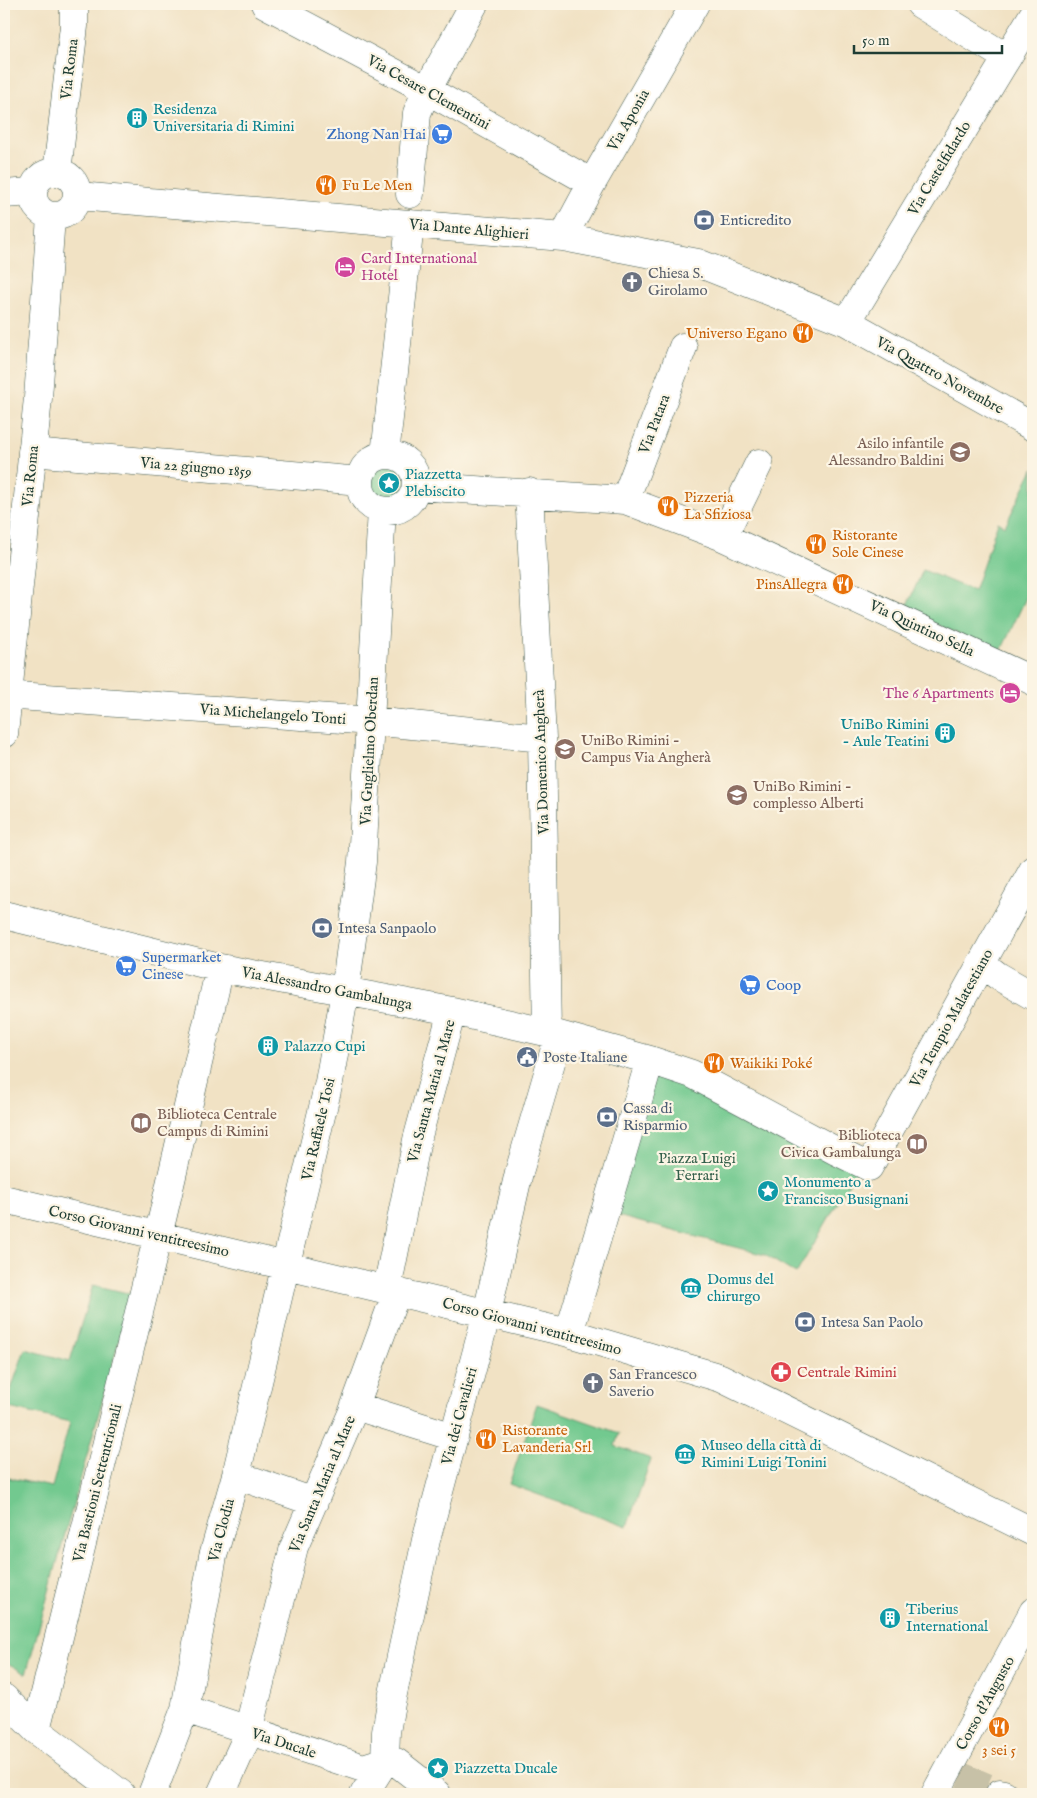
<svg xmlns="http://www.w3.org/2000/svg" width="1037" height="1798" font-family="'IM FELL English',serif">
<rect width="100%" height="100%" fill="#fcf5e5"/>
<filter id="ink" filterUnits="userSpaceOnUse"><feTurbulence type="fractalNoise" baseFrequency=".02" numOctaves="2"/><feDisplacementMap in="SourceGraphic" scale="10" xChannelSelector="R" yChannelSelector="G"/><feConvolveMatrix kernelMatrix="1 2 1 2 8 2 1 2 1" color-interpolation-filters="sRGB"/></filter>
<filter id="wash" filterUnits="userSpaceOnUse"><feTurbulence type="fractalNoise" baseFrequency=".0096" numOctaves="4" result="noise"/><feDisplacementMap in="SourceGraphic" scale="20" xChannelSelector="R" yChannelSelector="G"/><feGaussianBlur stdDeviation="1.12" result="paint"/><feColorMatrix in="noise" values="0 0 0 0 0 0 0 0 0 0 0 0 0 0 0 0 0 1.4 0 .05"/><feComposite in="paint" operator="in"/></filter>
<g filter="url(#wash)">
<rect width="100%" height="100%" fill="#f1e2c4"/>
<!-- green -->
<path fill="#72c98f" stroke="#488362" d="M367 483a19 19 0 1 1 38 0a19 19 0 1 1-38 0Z
M1033 469V583L1000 653 905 610 923 570 974 591 998 522 1005 526Z
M656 1071 857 1170 796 1274 765 1255 610 1214Z
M93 1285 132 1294 26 1674 4 1661V1477L52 1487 70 1422 5 1407 25 1349 70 1361Z
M537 1404 619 1433 615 1446 651 1459 627 1527 509 1484Z"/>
</g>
<g filter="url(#ink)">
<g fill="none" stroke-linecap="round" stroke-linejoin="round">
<!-- minor-tunnel -->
<path stroke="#c7c1a7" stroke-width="28" stroke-dasharray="28 14" stroke-linecap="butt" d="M961 1776 1000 1793"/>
<!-- minor casing -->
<g stroke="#3e564a" stroke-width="29">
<path id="minor" d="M265 4 427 90 592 183
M920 4 1007 58
M4 194 32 192
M410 194 417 113 427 90 474 4
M78 196 563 237 698 263 847 322 1033 427
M563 237 592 183 695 4
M847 322 1033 15
M32 452 360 481
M385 455 410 224
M360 483a28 28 0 1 1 56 0a28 28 0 1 1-56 0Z
M416 486 625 500 723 537 1033 681
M529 492 542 738 547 1033
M625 500 683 347
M723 537 759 463
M4 695 371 721 542 738
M4 915 220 968 452 1011 559 1035 650 1060 692 1074 836 1151 869 1167 1033 870
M981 963 998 976 1033 996
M4 1199 569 1333 721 1378 1033 1532
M387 1289 417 1140 452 1011
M569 1333 650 1060
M355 1406 454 1437
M236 1475 314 1502
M4 1698 36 1730 121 1794
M185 1709 363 1768 385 1761 396 1762 437 1794
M36 1730 163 1215 220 968
M1000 1793 1004 1794
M152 1794 185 1709 213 1556 236 1475 329 1082 345 992 362 862 382 510
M221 1794 246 1739 294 1547 353 1411 397 1291
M364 1794 385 1761 386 1732 391 1703 426 1540 487 1313 519 1172 559 1035
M935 1794 1033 1612"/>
</g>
<!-- major casing -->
<g stroke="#3e564a" stroke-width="29">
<path id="major" d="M33 194a22 22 0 1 1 44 0a22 22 0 1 1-44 0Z
M57 172 74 26V4
M4 734 38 398 51 217"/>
</g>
<!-- minor -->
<use href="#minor" stroke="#fff" stroke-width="28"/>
<!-- major -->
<use href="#major" stroke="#fff" stroke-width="28"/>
</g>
</g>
<!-- icons -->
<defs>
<g id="building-disc" transform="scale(1.125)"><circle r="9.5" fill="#0f9aa8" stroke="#fcf5e5"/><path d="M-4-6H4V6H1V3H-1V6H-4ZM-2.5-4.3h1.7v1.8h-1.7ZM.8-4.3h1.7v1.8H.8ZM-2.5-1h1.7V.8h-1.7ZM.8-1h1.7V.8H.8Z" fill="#fff"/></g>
<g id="supermarket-disc" transform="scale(1.125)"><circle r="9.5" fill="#3f7fe0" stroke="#fcf5e5"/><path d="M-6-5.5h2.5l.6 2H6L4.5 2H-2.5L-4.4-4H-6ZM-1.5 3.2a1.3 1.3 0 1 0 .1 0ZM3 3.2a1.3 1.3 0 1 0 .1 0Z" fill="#fff"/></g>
<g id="restaurant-disc" transform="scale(1.125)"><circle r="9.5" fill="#e8710a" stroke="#fcf5e5"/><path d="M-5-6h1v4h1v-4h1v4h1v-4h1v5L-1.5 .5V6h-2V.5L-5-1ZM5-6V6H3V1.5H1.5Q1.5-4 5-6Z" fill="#fff"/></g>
<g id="bank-disc" transform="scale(1.125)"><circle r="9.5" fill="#5c6f8a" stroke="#fcf5e5"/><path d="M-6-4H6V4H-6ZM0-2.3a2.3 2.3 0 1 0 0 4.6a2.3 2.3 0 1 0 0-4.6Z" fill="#fff"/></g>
<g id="hotel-disc" transform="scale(1.125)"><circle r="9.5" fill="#d1479c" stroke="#fcf5e5"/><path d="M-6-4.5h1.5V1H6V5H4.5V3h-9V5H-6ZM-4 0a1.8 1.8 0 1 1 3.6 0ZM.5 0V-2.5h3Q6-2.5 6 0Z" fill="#fff"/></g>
<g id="church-disc" transform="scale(1.125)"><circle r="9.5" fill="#6b7280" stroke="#fcf5e5"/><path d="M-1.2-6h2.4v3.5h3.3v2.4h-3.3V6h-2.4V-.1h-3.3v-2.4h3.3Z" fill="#fff"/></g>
<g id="school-disc" transform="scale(1.125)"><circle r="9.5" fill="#8d6e63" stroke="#fcf5e5"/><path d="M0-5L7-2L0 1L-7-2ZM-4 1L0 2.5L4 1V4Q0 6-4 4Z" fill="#fff"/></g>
<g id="sight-disc" transform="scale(1.125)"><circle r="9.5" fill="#0f9aa8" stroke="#fcf5e5"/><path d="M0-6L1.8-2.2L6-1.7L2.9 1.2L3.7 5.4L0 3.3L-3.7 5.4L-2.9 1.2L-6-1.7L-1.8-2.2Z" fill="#fff"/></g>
<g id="university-disc" transform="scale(1.125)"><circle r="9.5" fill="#8d6e63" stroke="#fcf5e5"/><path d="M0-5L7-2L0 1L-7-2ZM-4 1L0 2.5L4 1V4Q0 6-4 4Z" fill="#fff"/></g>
<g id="civic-disc" transform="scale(1.125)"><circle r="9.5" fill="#5c6f8a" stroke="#fcf5e5"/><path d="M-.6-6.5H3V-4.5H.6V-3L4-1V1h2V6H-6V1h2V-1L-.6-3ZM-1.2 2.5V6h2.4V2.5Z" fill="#fff"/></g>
<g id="library-disc" transform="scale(1.125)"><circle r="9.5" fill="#8d6e63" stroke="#fcf5e5"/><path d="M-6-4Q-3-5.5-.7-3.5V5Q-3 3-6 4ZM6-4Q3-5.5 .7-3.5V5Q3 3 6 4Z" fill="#fff"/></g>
<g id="museum-disc" transform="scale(1.125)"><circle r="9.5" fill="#0f9aa8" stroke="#fcf5e5"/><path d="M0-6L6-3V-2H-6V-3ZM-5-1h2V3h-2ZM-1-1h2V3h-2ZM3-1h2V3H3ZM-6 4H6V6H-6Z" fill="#fff"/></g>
<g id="pharmacy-disc" transform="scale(1.125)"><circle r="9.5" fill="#e0444e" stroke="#fcf5e5"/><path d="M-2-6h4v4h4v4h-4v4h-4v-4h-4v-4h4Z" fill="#fff"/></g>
</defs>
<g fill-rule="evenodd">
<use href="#building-disc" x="137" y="118"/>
<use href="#supermarket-disc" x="442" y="134"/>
<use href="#restaurant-disc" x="326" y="185"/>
<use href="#bank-disc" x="704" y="220"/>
<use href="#hotel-disc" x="345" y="267"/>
<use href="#church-disc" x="632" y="282"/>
<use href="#restaurant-disc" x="803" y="333"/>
<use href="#school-disc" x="960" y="452"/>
<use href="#sight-disc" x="389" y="483"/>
<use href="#restaurant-disc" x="668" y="506"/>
<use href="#restaurant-disc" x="816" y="544"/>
<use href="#restaurant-disc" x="843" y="584"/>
<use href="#hotel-disc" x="1010" y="693"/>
<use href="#building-disc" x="945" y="733"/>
<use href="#university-disc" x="565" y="749"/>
<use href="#university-disc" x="737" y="795"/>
<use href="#bank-disc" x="322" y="928"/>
<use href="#supermarket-disc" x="126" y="966"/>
<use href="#supermarket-disc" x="750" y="985"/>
<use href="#building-disc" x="268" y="1046"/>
<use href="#civic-disc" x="527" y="1057"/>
<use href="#restaurant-disc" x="714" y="1063"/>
<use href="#bank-disc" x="607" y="1117"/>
<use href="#library-disc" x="141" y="1123"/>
<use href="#library-disc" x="917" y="1144"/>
<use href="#sight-disc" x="768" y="1191"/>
<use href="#museum-disc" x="691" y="1288"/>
<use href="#bank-disc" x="805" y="1322"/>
<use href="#pharmacy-disc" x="781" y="1372"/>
<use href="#church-disc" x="593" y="1383"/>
<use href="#restaurant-disc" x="486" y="1439"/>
<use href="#museum-disc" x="685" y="1454"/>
<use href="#building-disc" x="890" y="1618"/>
<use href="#restaurant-disc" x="999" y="1727"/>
<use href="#sight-disc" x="438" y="1768"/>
</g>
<g text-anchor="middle" stroke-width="4.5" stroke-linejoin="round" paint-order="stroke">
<!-- street labels -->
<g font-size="15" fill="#1f3d34" stroke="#fcf5e5">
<text transform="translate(69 69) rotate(-83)" y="5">Via Roma</text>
<text transform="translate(429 92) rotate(29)" y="5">Via Cesare Clementini</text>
<text transform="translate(628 120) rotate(-60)" y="5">Via Aponia</text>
<text transform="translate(939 168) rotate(-59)" y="5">Via Castelfidardo</text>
<text transform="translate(469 229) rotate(5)" y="5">Via Dante Alighieri</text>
<text transform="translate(940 375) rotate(29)" y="5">Via Quattro Novembre</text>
<text transform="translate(654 424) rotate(-69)" y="5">Via Patara</text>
<text transform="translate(196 467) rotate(5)" y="5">Via 22 giugno 1859</text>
<text transform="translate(30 476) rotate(-84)" y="5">Via Roma</text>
<text transform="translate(922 628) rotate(25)" y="5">Via Quintino Sella</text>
<text transform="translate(273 714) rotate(4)" y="5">Via Michelangelo Tonti</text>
<text transform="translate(369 751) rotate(-87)" y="5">Via Guglielmo Oberdan</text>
<text transform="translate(541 762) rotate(-92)" y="5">Via Domenico Angherà</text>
<text transform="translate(327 988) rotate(11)" y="5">Via Alessandro Gambalunga</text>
<text transform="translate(951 1018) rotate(-61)" y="5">Via Tempio Malatestiano</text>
<text transform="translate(431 1091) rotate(-75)" y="5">Via Santa Maria al Mare</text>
<text transform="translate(318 1129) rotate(-77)" y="5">Via Raffaele Tosi</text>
<text transform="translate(139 1231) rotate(13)" y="5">Corso Giovanni ventitreesimo</text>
<text transform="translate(532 1326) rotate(15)" y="5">Corso Giovanni ventitreesimo</text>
<text transform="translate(459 1416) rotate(-75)" y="5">Via dei Cavalieri</text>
<text transform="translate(97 1483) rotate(-76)" y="5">Via Bastioni Settentrionali</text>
<text transform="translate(322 1484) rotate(-67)" y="5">Via Santa Maria al Mare</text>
<text transform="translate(221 1530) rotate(-75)" y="5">Via Clodia</text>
<text transform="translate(985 1703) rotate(-61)" y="5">Corso d'Augusto</text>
<text transform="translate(284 1743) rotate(18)" y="5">Via Ducale</text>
</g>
<!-- culture labels -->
<g font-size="15" fill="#0d838f" stroke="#fcf5e5" text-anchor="start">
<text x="153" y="114">Residenza<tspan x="153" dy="17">Universitaria di Rimini</tspan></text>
<text x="405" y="479">Piazzetta<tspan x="405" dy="17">Plebiscito</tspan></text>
<text x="929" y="729" text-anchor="end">UniBo Rimini<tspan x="929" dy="17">- Aule Teatini</tspan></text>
<text x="284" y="1051">Palazzo Cupi</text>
<text x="784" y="1187">Monumento a<tspan x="784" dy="17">Francisco Busignani</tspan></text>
<text x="707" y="1284">Domus del<tspan x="707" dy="17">chirurgo</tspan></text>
<text x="701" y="1450">Museo della città di<tspan x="701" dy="17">Rimini Luigi Tonini</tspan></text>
<text x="906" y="1614">Tiberius<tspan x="906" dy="17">International</tspan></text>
<text x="454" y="1773">Piazzetta Ducale</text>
</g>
<!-- shop labels -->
<g font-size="15" fill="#366cbe" stroke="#fcf5e5" text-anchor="start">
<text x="426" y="139" text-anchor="end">Zhong Nan Hai</text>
<text x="142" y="962">Supermarket<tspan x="142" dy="17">Cinese</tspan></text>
<text x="766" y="990">Coop</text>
</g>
<!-- food labels -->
<g font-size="15" fill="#c56008" stroke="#fcf5e5" text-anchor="start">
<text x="342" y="190">Fu Le Men</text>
<text x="787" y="338" text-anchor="end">Universo Egano</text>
<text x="684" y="502">Pizzeria<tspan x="684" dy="17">La Sfiziosa</tspan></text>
<text x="832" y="540">Ristorante<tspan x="832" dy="17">Sole Cinese</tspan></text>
<text x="827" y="589" text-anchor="end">PinsAllegra</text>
<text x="730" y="1068">Waikiki Poké</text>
<text x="502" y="1435">Ristorante<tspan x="502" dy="17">Lavanderia Srl</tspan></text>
<text x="999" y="1755" text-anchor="middle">3 sei 5</text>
</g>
<!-- service labels -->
<g font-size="15" fill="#4e5e75" stroke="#fcf5e5" text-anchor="start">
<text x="720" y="225">Enticredito</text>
<text x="338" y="933">Intesa Sanpaolo</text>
<text x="543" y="1062">Poste Italiane</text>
<text x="623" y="1113">Cassa di<tspan x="623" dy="17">Risparmio</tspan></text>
<text x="821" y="1327">Intesa San Paolo</text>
</g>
<!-- hotel labels -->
<g font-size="15" fill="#b23c85" stroke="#fcf5e5" text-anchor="start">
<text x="361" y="263">Card International<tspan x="361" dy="17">Hotel</tspan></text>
<text x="994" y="698" text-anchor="end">The 6 Apartments</text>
</g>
<!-- worship labels -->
<g font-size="15" fill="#5b616d" stroke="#fcf5e5" text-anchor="start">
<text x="648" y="278">Chiesa S.<tspan x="648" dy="17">Girolamo</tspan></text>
<text x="609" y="1379">San Francesco<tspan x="609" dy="17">Saverio</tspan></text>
</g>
<!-- education labels -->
<g font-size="15" fill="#785e54" stroke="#fcf5e5" text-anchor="start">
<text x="944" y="448" text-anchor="end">Asilo infantile<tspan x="944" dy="17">Alessandro Baldini</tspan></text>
<text x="581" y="745">UniBo Rimini -<tspan x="581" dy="17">Campus Via Angherà</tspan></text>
<text x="753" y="791">UniBo Rimini -<tspan x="753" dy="17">complesso Alberti</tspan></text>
<text x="157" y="1119">Biblioteca Centrale<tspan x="157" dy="17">Campus di Rimini</tspan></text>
<text x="901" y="1140" text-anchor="end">Biblioteca<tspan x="901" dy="17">Civica Gambalunga</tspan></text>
</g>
<!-- park labels -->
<g font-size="15" fill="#34604b" stroke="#fcf5e5">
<text x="697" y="1163">Piazza Luigi<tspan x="697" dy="17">Ferrari</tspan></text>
</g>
<!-- health labels -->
<g font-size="15" fill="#be3a42" stroke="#fcf5e5" text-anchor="start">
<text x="797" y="1377">Centrale Rimini</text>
</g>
</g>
<!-- margin -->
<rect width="1037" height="1798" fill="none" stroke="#fcf5e5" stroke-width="20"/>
<!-- scale -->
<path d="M854 45v8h148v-8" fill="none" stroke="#1f3d34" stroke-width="2.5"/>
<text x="862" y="45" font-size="15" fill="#1f3d34" stroke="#fcf5e5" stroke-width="4" paint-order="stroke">50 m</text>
</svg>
